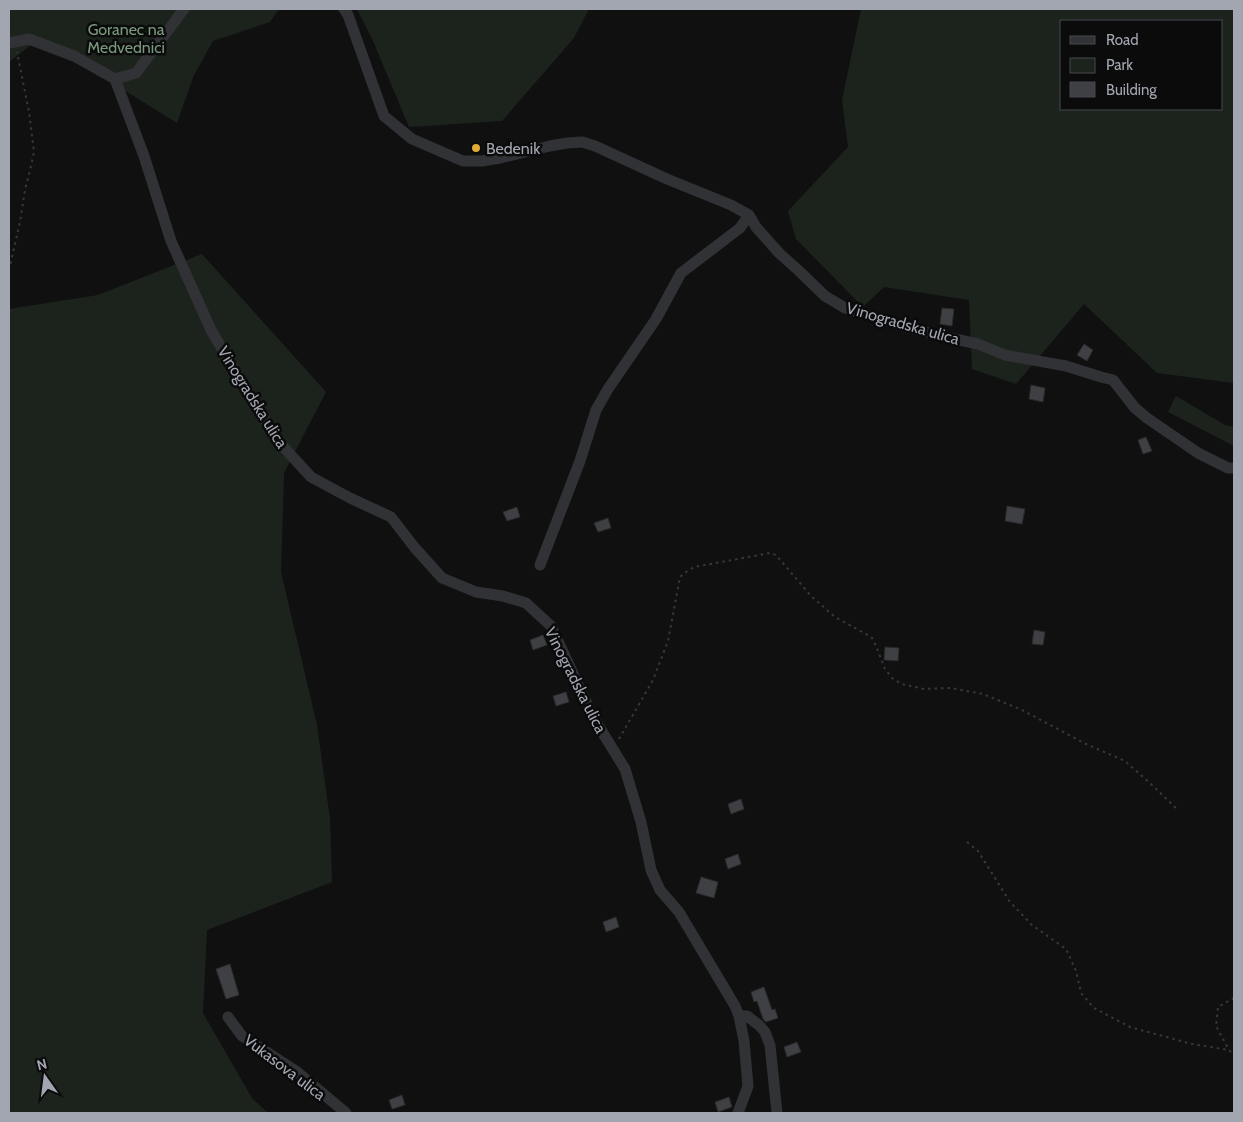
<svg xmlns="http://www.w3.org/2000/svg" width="1243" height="1122" font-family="Cabin,sans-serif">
<rect width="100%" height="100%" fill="#101011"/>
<!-- green -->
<path fill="#1c231d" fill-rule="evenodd" d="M9 9H279L270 22 213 41 194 75 177 123 40 38 9 62Z
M357 9H589L574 38 502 121 409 127 373 41Z
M861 9H1234V383L1157 373 1084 304 1016 384 972 369 969 300 884 287 863 307 796 239 788 211 848 147 842 100ZM1062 21H1222V109H1062Z
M202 254 326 392 284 473 281 572 317 725 330 819 332 882 207 930 203 1013 252 1098 268 1113H9V309L98 295Z
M1176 396 1225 425 1234 427V446L1168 412Z"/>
<!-- building -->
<path fill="#3f4044" stroke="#2a2a2d" d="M942 308 954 309 952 326 940 324Z
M1084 344 1093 350 1087 361 1077 355Z
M1031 385 1045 388 1043 402 1029 399Z
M1146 437 1152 451 1143 454 1138 440Z
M1007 506 1025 509 1022 524 1005 521Z
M517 507 520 517 507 521 503 512Z
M608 518 611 528 598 532 594 523Z
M1034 630 1045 632 1043 645 1032 644Z
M543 635 547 645 533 650 530 640Z
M885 647 899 648 898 661 884 660Z
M566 692 569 702 556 706 553 696Z
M741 799 744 809 731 814 728 804Z
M738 854 741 864 728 869 725 859Z
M701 877 718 882 714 898 696 893Z
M616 917 619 927 606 932 603 922Z
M230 964 239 995 226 999 216 969Z
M764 987 772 1010 775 1009 778 1018 766 1022 763 1019 757 1001 754 1002 751 992Z
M797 1042 801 1052 787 1057 784 1047Z
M402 1095 405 1105 392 1109 389 1100Z
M729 1097 732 1107 718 1112 715 1102Z"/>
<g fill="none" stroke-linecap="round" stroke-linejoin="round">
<!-- path -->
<path stroke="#37383c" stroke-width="2" stroke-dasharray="2.5 4" stroke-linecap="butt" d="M9 270 20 222 25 190 31 166 34 152 29 112 17 52
M619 739 653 680 668 641 680 577 686 572 694 567 770 553 776 555 811 596 835 617 866 634 872 638 876 646 885 669 893 679 902 684 924 689 951 688 983 694 1022 710 1086 744 1125 761 1152 785 1178 810
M967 842 978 851 1010 902 1032 925 1066 949 1076 971 1081 993 1094 1008 1130 1027 1192 1044 1229 1050
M1234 998 1218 1007 1216 1026 1229 1050 1234 1055"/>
<!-- minor -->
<path stroke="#313235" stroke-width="11" d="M344 9 348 15 384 116 412 139 463 161H482L500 158 550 146 567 143 582 142 595 146 667 179 731 205 749 215
M9 43 29 39 74 56 115 79 136 73 184 9
M115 79 144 156 171 241 211 330 251 398 278 441 311 477 350 498 391 517 415 548 442 578 476 592 503 596 526 603 551 626 593 717 625 769 641 822 651 870 660 890 679 912 735 1006 739 1016 744 1041 748 1086 738 1113
M540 565 580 461 596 410 608 389 656 319 681 273 740 228 749 215 756 227 779 253 798 270 825 296 845 308 909 328 926 332 941 336 978 344 1005 355 1066 366 1101 377 1113 380 1135 408 1147 418 1198 453 1228 468H1234
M739 1016H747L759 1025 765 1032 770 1045 777 1113
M228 1017 242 1036 296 1071 346 1113"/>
</g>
<!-- markers -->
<circle fill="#e0ab38" stroke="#0b0b0c" stroke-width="2" cx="476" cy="148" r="5"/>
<g text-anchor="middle" stroke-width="5" stroke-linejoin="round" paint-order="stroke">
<!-- park labels -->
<g font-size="16" fill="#7a9a7d" stroke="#0b0b0c">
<text x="126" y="35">Goranec na<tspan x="126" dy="18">Medvednici</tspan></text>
</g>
<!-- poi labels -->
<g font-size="16" fill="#a2a6b0" stroke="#0b0b0c" text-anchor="start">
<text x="486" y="154">Bedenik</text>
</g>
<!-- street labels -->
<g font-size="16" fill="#a2a6b0" stroke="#0b0b0c">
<text transform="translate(903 323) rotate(16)" y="6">Vinogradska ulica</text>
<text transform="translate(253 397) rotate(58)" y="6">Vinogradska ulica</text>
<text transform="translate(576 680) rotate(63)" y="6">Vinogradska ulica</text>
<text transform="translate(285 1067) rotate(37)" y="6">Vukasova ulica</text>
</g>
</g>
<!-- border -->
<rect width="1243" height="1122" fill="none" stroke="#a2a6b0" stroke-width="20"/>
<!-- legend -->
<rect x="1060" y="20" width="162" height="90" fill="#0b0b0c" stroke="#47494e"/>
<rect x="1070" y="36" width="25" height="8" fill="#313235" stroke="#47494e"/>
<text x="1106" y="45" font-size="15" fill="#a2a6b0">Road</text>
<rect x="1070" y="58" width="25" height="15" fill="#1c231d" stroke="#47494e"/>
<text x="1106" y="70" font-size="15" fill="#a2a6b0">Park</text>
<rect x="1070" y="82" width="25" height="15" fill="#3f4044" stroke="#47494e"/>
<text x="1106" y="95" font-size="15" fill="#a2a6b0">Building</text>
<!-- north arrow -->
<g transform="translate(45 1077) rotate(346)" stroke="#0b0b0c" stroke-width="4" paint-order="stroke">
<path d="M0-4L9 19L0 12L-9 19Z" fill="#a2a6b0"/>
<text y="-8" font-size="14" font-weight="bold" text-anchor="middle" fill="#a2a6b0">N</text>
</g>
</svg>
